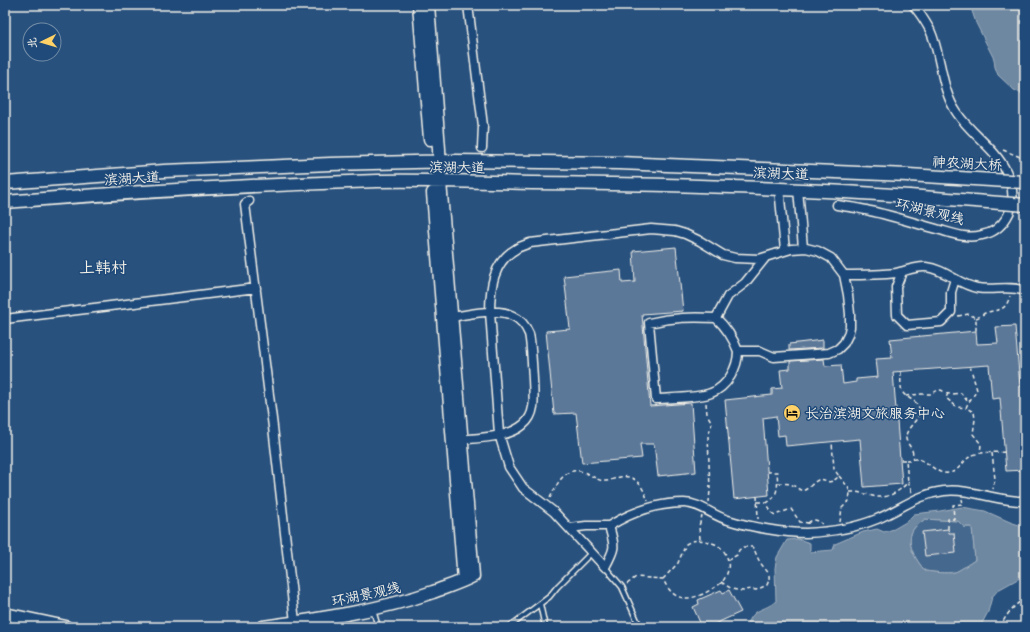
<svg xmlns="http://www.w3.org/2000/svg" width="1030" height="632" font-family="Mynerve,'LXGW WenKai TC',sans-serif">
<rect width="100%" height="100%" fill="#28517e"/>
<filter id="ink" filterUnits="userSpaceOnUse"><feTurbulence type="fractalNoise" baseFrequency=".025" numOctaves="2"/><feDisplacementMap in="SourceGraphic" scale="8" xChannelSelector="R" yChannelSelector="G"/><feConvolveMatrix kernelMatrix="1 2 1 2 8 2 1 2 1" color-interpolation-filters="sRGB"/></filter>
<g filter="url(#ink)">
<!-- green -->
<path fill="#45688e" stroke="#9cacbb" d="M925 519 958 521 964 527H972L975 560C970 563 959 571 955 572 945 574 934 572 925 571 916 560 903 541 915 527 917 524 922 522 925 519Z"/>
<!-- water -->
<path fill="#6e88a2" stroke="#a4b2be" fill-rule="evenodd" d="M970 5H1025V95L1014 90 998 75 995 67 994 59 976 23Z
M962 507 985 511 1010 522 1025 527V575L998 590 992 597 988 612 980 627H746C749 621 752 614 758 611 766 607 769 607 776 601L775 568 777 557 787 540 798 539 810 543V552L833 550 835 544 863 532 877 529 884 532 894 529 906 522 914 514 940 511ZM925 519 958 521 964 527H972L975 560C970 563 959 571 955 572 945 574 934 572 925 571 916 560 903 541 915 527 918 524 922 522 925 519Z"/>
<!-- building -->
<path fill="#5b7899" stroke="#f4f1e8" d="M676 247 683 311 642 314 650 406 691 403 696 472 658 476 654 444H640L642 458 582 463 576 413 554 414 546 331 570 329 564 276 621 270 622 283 635 282 633 251Z
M1015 326 1020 386H1025V470L1006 471 1000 398 992 399 989 365 893 372 902 484 864 487 860 439 786 446 785 435 778 436 776 416 763 418 769 495 734 499 725 400 772 395V389L782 388 780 370 790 369V361L824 359 825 366 841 365 843 384 856 382V379L878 377 876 359 892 358 890 339 976 331 977 344 998 343 996 327Z
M823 340V348L789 350V344Z
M948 529 949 533H954L956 553 925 556 922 532Z
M721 590 723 593 729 590 741 612 708 627H702L693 607 699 604 698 600Z"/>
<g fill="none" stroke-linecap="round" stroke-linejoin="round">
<!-- lane casing -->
<g stroke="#f4f1e8" stroke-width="7">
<path id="lane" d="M605 567 622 587 640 627
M540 604 545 627
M373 610 378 627
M509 627 549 597 557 587 591 553"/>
</g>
<!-- street casing -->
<g stroke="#f4f1e8" stroke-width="11">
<path id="street" d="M468 5 483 126 482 148
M779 188 785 250
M798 189 803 248
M249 201 245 204 273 427 295 622
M837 205C848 207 859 208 870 211 894 216 917 224 940 230 954 234 967 239 982 235 993 233 1001 227 1007 217 1016 202 1013 186 1006 171 995 148 971 134 957 113 940 88 942 56 930 30 925 21 920 13 913 5
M765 258 745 283 728 296 716 318C692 317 673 317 649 323L656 399C669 398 700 398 711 393 727 387 738 368 738 351H760L774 357 829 353 838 349 844 343 848 335 850 327V314L848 295 844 275 831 258 818 251 806 248 791 249 759 259 735 258 723 255 700 241 685 234 675 231 651 229 530 243C526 245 520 246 516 249 493 262 490 288 490 312L499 434 509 467 523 488 554 512 605 567C616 547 615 547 609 526 632 512 657 503 684 503 700 503 713 516 728 520 750 527 784 533 806 533 830 532 855 528 877 519 901 509 918 494 944 491 971 488 998 502 1025 501
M902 272 896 287 897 315 907 325 941 322 951 312V292L955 279
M844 275C862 275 879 275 896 273 906 271 916 266 926 267 945 269 959 285 977 288 993 291 1009 285 1025 291
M447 318C464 315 498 307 513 316 520 319 526 327 529 334 531 341 535 400 533 407 532 414 528 421 523 425 508 438 476 438 458 440
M716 318C727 328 733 338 738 351
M5 319 256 288
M570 528 586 526H609"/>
</g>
<!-- secondary casing -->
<g stroke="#f4f1e8" stroke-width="15">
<path id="secondary" d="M419 5 430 139
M5 183 164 171 330 164 456 161 619 163 908 175
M433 193 464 580
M5 202C129 192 253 185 377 181 428 180 480 182 532 183 658 184 783 187 909 196
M5 614 66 627
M263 627C320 619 378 611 433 592 446 587 460 583 473 576L440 182 439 149 428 5"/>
</g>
<!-- path -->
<path stroke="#f4f1e8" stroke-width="1.5" stroke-dasharray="4 3" stroke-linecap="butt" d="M1003 150 1025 159
M958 316 969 314 976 318V331
M976 318C981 317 983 313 988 312 1001 309 1005 311 1010 296
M970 366 977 390C974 396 968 401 966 408L974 412 975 419 973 434 981 444 980 454
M901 372C901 378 900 385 902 391 905 399 917 399 919 408 922 419 907 426 906 436 905 442 910 445 912 450 913 453 913 456 914 459
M948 393 946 398 957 407 966 408
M906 396 921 394H932C943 385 942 394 951 394 955 394 958 393 961 393L968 402
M706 403 707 414 712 423 708 436 710 490 709 502
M992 453 995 479 993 489
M901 460H906L908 482
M906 460C911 460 917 458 921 460 931 464 938 475 949 473 960 471 962 461 971 456 980 451 995 453 1005 452
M839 476 848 487 850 493 849 501 842 508 840 522
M778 483 791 484 802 491C809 489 812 483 818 480 828 477 827 488 839 476L834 469 832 442
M850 492C858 492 862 493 869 495 885 501 898 493 908 482L912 493
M757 496 758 519
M550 498C558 482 566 463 588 474 594 477 599 481 605 481 610 481 615 478 620 477 637 474 643 488 648 501
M757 502H766L772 513 775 515 791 509 800 522 808 523V524
M766 503C779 498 778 483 777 472H767
M808 523C813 518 818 520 822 524
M948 529V519H954L953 505 963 504 962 499
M700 539 699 526 702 516
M721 582 732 589 743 591 751 589 756 590 767 585C773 572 765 571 760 562 756 556 756 551 752 547H743L739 550 737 555 728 560
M627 584 636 577 663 579C672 599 684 602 703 594 709 591 716 587 721 583 733 571 730 551 715 544 704 540 696 538 686 544L678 563 663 579
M1000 627C1006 615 1013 606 1025 598"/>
<!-- lane -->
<use href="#lane" stroke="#1f4a7a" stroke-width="4"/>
<!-- street -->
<use href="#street" stroke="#1f4a7a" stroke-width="8"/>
<!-- secondary -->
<use href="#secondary" stroke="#1f4a7a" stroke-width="12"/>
<!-- secondary-bridge casing -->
<g stroke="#f4f1e8" stroke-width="15" stroke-linecap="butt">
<path id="secondary-bridge" d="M908 175 1025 182
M909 196 1025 205"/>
</g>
<!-- secondary-bridge -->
<use href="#secondary-bridge" stroke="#1f4a7a" stroke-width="12"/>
</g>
</g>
<!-- icons -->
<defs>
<g id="hotel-disc" transform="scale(0.9)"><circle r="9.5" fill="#ffd166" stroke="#1f4a7a"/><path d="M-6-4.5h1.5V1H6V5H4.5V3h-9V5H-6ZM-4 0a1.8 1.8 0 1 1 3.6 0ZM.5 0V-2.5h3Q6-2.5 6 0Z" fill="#111"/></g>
</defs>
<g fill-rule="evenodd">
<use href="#hotel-disc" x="792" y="413"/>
</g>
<g text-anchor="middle" stroke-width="3" stroke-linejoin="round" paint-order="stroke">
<!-- street labels -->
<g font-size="14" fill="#f4f1e8" stroke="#1f4a7a">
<text transform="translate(967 163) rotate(3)" y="5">神农湖大桥</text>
<text transform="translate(457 167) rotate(1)" y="5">滨湖大道</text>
<text transform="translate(781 173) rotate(2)" y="5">滨湖大道</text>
<text transform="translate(132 178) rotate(-3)" y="5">滨湖大道</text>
<text transform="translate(930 211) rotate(14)" y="5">环湖景观线</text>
<text transform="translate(366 594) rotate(-12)" y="5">环湖景观线</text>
</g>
<!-- poi labels -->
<g font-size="14" fill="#f4f1e8" stroke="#1f4a7a" text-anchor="start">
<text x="805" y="418">长治滨湖文旅服务中心</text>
</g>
<!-- quarter labels -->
<g font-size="16" fill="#f4f1e8" stroke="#1f4a7a">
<text x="103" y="273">上韩村</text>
</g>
</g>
<!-- margin -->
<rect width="1030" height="632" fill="none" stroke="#1f4a7a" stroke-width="20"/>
<rect x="10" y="10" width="1010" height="612" fill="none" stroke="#f4f1e8" stroke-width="1.5" filter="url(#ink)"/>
<!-- north arrow -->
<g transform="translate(42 42) rotate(265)"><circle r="19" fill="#1f4a7a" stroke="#748da6"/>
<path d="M0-3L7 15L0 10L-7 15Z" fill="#ffd166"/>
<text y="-6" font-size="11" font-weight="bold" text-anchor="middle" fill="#f4f1e8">北</text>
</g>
</svg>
